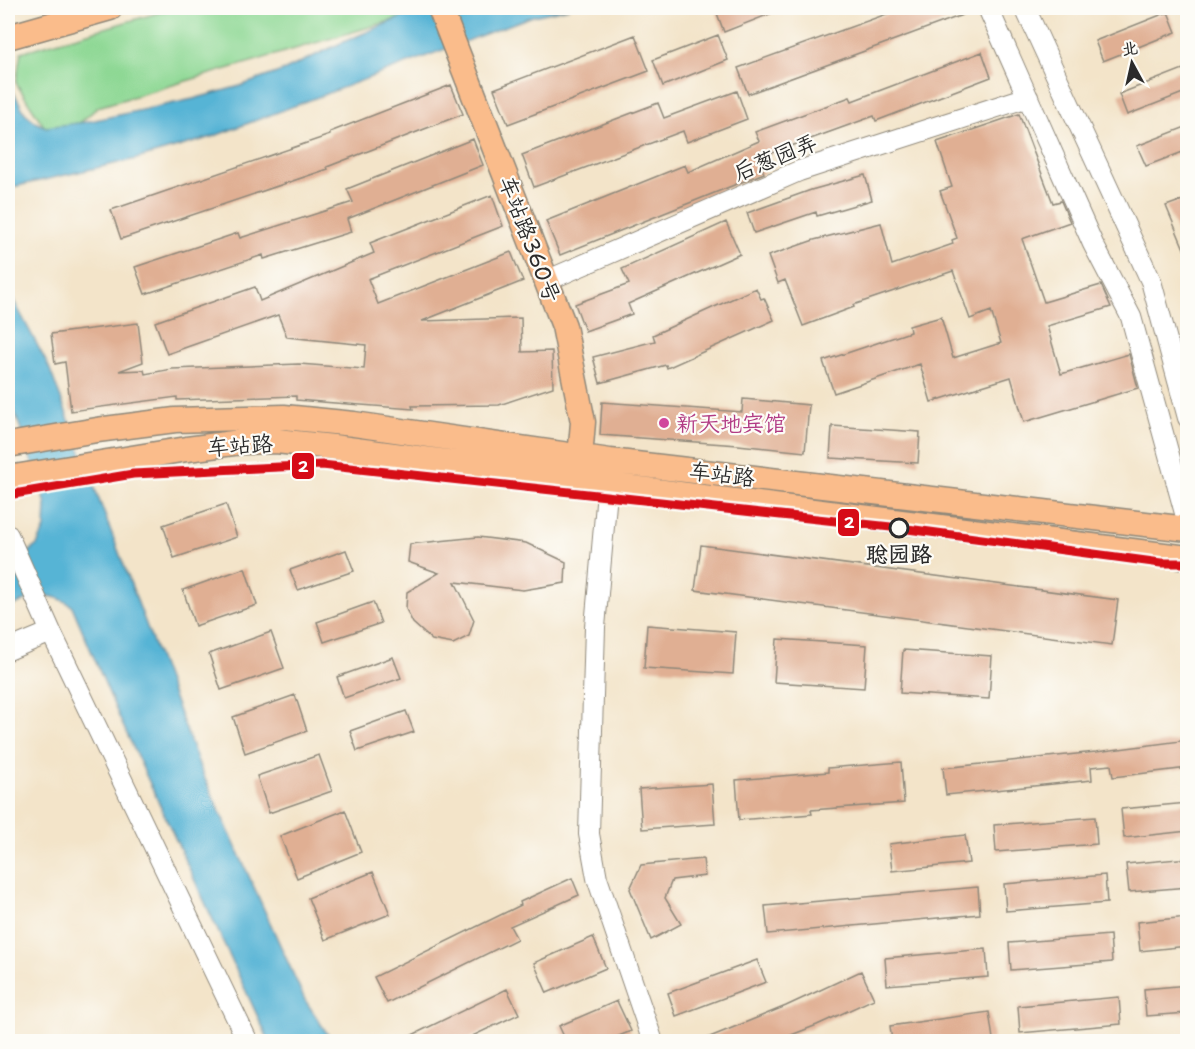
<svg xmlns="http://www.w3.org/2000/svg" width="1195" height="1049" font-family="'Shantell Sans','LXGW WenKai TC',sans-serif">
<rect width="100%" height="100%" fill="#fdfcf7"/>
<filter id="ink" filterUnits="userSpaceOnUse"><feTurbulence type="fractalNoise" baseFrequency=".0167" numOctaves="2"/><feDisplacementMap in="SourceGraphic" scale="12" xChannelSelector="R" yChannelSelector="G"/><feConvolveMatrix kernelMatrix="1 2 1 2 8 2 1 2 1" color-interpolation-filters="sRGB"/></filter>
<filter id="wash" filterUnits="userSpaceOnUse"><feTurbulence type="fractalNoise" baseFrequency=".008" numOctaves="4" result="noise"/><feDisplacementMap in="SourceGraphic" scale="24" xChannelSelector="R" yChannelSelector="G"/><feGaussianBlur stdDeviation="1.35" result="paint"/><feColorMatrix in="noise" values="0 0 0 0 0 0 0 0 0 0 0 0 0 0 0 0 0 1.4 0 .05"/><feComposite in="paint" operator="in"/></filter>
<g filter="url(#wash)">
<rect width="100%" height="100%" fill="#f3e4c9"/>
<!-- green -->
<path fill="#8ed894" stroke="#5c8260" stroke-width="1.5" d="M175 8H412L414 14 98 107 73 129 47 131 16 83 21 52Z"/>
<!-- water -->
<path fill="#57b4d5" stroke="#417080" stroke-width="1.5" d="M423 8H569L533 16 209 138 136 159 8 188V82L25 113 37 123 46 127 86 122 193 99 240 86 285 70 341 43Z
M8 290 49 367 201 770 305 1000 332 1041H269L120 719 72 606C47 588 33 597 8 608V568L37 545 45 528 46 504 8 392Z"/>
<g id="blocks">
<!-- building -->
<path fill="#e0af93" d="M715 8H785L724 32Z
M903 8H976V10L748 94 738 68Z
M1168 12 1176 32 1103 61 1095 41Z
M635 35 649 71 508 124 494 89Z
M718 35 728 60 663 86 653 60Z
M982 52 991 77 876 121 874 116 758 158 764 173 560 255 546 221 685 165 688 172 759 141 755 132 850 97 852 101Z
M1188 67V91L1127 115 1119 94Z
M451 85 463 114 327 167 328 169 121 239 111 210 330 135V132Z
M737 91 747 119 687 142 683 131 534 187 522 155 658 103 664 118Z
M1019 114 1053 203 1061 201 1070 222 1022 239 1044 302 1101 285 1111 307 1047 326 1061 374 1129 354 1138 388 1024 422 1011 377 931 402 920 364 834 393 823 361 910 332 909 326 941 317 953 358 1001 343 991 311 970 319 953 271 853 305 854 307 803 326 785 280 778 283 768 256 814 240 881 223 892 265 953 244 952 240 957 238 940 191 952 187 937 142Z
M1188 126V150L1146 166 1137 146Z
M473 139 483 165 347 219 351 232 264 259 263 255 145 294 135 267 238 233 240 238 353 202 347 189Z
M865 175 872 200 817 216 816 212 754 233 747 213 811 190Z
M492 195 503 226 368 279 378 304 511 252 523 281 422 321 521 318 522 352 552 351 553 387 499 405 412 406 413 409 296 400V396L177 400V397L71 411 65 362 55 364 51 334 138 323 143 362 119 371 144 370 145 374 172 369 299 364 364 369 366 345 287 337 278 315 167 354 155 322 255 287 260 301 374 253 370 243Z
M1188 198V256H1187L1166 206Z
M726 222 740 254 628 304 632 314 585 331 575 304 629 284 622 269Z
M756 288 761 299 764 298 774 320 667 368 666 365 600 383 593 357 655 341 653 335Z
M743 399 809 405 805 452 738 445 600 435 602 402 742 412Z
M832 426 920 432 918 463 830 458Z
M226 504 237 537 174 558 163 525Z
M478 537 526 543 566 562 565 583 523 590 455 582 474 620 469 636 453 644 432 640 413 623 406 609 407 592 439 573 408 562 410 544Z
M701 545 1118 600 1112 645 695 590Z
M346 550 354 571 298 590 290 570Z
M245 568 257 605 195 626 183 590Z
M373 602 381 623 324 642 317 622Z
M647 625 736 632 733 674 644 668Z
M271 632 284 668 221 690 209 654Z
M777 639 867 645 864 688 774 682Z
M903 650 992 656 989 699 900 693Z
M393 657 401 678 344 698 337 677Z
M295 695 307 731 245 753 233 717Z
M406 711 414 732 357 751 350 731Z
M1188 740V768L1113 777 1111 765 1091 767 1092 780 946 795 943 768 1096 752Z
M319 755 332 791 269 813 257 776Z
M901 762 904 803 811 810 812 814 739 820 736 780 828 772V768Z
M712 784 715 824 642 829 639 789Z
M1188 803V831L1124 838 1121 809Z
M345 810 361 852 297 878 280 836Z
M1095 817 1097 844 996 852 994 825Z
M965 835 969 863 892 871 889 844Z
M1188 858V887L1129 892 1126 864Z
M703 859 705 876 672 880 665 898 681 924 651 940 630 889 641 865Z
M373 872 390 914 325 940 308 898Z
M1105 875 1107 903 1006 911 1004 884Z
M572 878 579 895 510 926 517 939 387 1003 374 977 521 905 520 902Z
M978 887 980 914 768 934 765 906Z
M1188 917V946L1140 951 1137 922Z
M1110 935 1112 962 1011 970 1009 943Z
M593 937 606 968 547 993 534 963Z
M986 949 988 977 887 985 885 958Z
M757 960 766 982 676 1016 668 993Z
M861 971 874 999 817 1025 776 1041H700L786 1006Z
M1188 985V1013L1146 1016 1144 989Z
M507 989 519 1014 462 1041H400Z
M1119 997 1121 1024 1020 1033 1018 1006Z
M617 1001 631 1031 607 1041H566L559 1026Z
M989 1012 993 1039 978 1041H892L890 1026Z"/>
</g>
</g>
<g filter="url(#ink)">
<use href="#blocks" fill-opacity="0" stroke="#8f887a" stroke-width="1.5"/>
<g fill="none" stroke-linecap="round" stroke-linejoin="round">
<!-- minor casing -->
<g stroke="#8f887a" stroke-width="22">
<path id="minor" d="M988 8 1093 244 1131 317 1188 524
M1025 8 1151 281 1188 418
M546 281 799 171 1028 97
M609 470 595 627 589 834 597 878 653 1042
M8 535 51 632 248 1042
M8 650 51 632"/>
</g>
<!-- major casing -->
<g stroke="#8f887a" stroke-width="27">
<path id="major" d="M440 8 564 326 583 422 579 470
M8 37 110 8
M8 445 97 430 175 420 284 417 354 424 610 461 1188 529
M8 478 187 449 241 442 276 441 333 447 578 479 608 485 1188 558"/>
</g>
<!-- minor -->
<use href="#minor" stroke="#fff" stroke-width="20"/>
<!-- major -->
<use href="#major" stroke="#fabc8b" stroke-width="24"/>
<!-- metro-1 casing -->
<g stroke="#fdfcf7" stroke-width="14">
<path id="metro-1" d="M8 495 133 474 322 465 900 528 1161 563H1188"/>
</g>
<!-- metro-1 -->
<use href="#metro-1" stroke="#d60b17" stroke-width="9"/>
</g>
</g>
<!-- markers -->
<circle fill="#d1479c" stroke="#fdfcf7" stroke-width="2" cx="664" cy="423" r="6"/>
<circle fill="#fdfcf7" stroke="#2b2b2b" stroke-width="3" cx="899" cy="528" r="9"/>
<g text-anchor="middle" stroke-width="4.5" stroke-linejoin="round" paint-order="stroke">
<!-- street labels -->
<g font-size="22" fill="#2b2b2b" stroke="#fdfcf7">
<text transform="translate(775 157) rotate(-22)" y="8">后葱园弄</text>
<text transform="translate(530 239) rotate(69)" y="8">车站路360号</text>
<text transform="translate(240 445) rotate(-4)" y="8">车站路</text>
<text transform="translate(722 474) rotate(7)" y="8">车站路</text>
</g>
<!-- hotel labels -->
<g font-size="22" fill="#b23c85" stroke="#fdfcf7" text-anchor="start">
<text x="676" y="431">新天地宾馆</text>
</g>
<!-- stop labels -->
<g font-size="22" font-weight="bold" fill="#2b2b2b" stroke="#fdfcf7">
<text x="899" y="562">聪园路</text>
</g>
</g>
<g stroke="#fdfcf7" stroke-width="2">
<rect x="291" y="452" width="24" height="28" rx="6" fill="#d60b17"/>
<rect x="837" y="508" width="23" height="29" rx="6" fill="#d60b17"/>
</g>
<g font-size="16" text-anchor="middle" font-weight="bold" fill="#fff">
<text x="303" y="472">2</text>
<text x="849" y="528">2</text>
</g>
<!-- margin -->
<rect width="1195" height="1049" fill="none" stroke="#fdfcf7" stroke-width="30"/>
<!-- north arrow -->
<g transform="translate(1132 63) rotate(352)" stroke="#fdfcf7" stroke-width="4.5" paint-order="stroke">
<path d="M0-4.5L10 22L0 15L-10 22Z" fill="#2b2b2b"/>
<text y="-9" font-size="16" font-weight="bold" text-anchor="middle" fill="#2b2b2b">北</text>
</g>
</svg>
